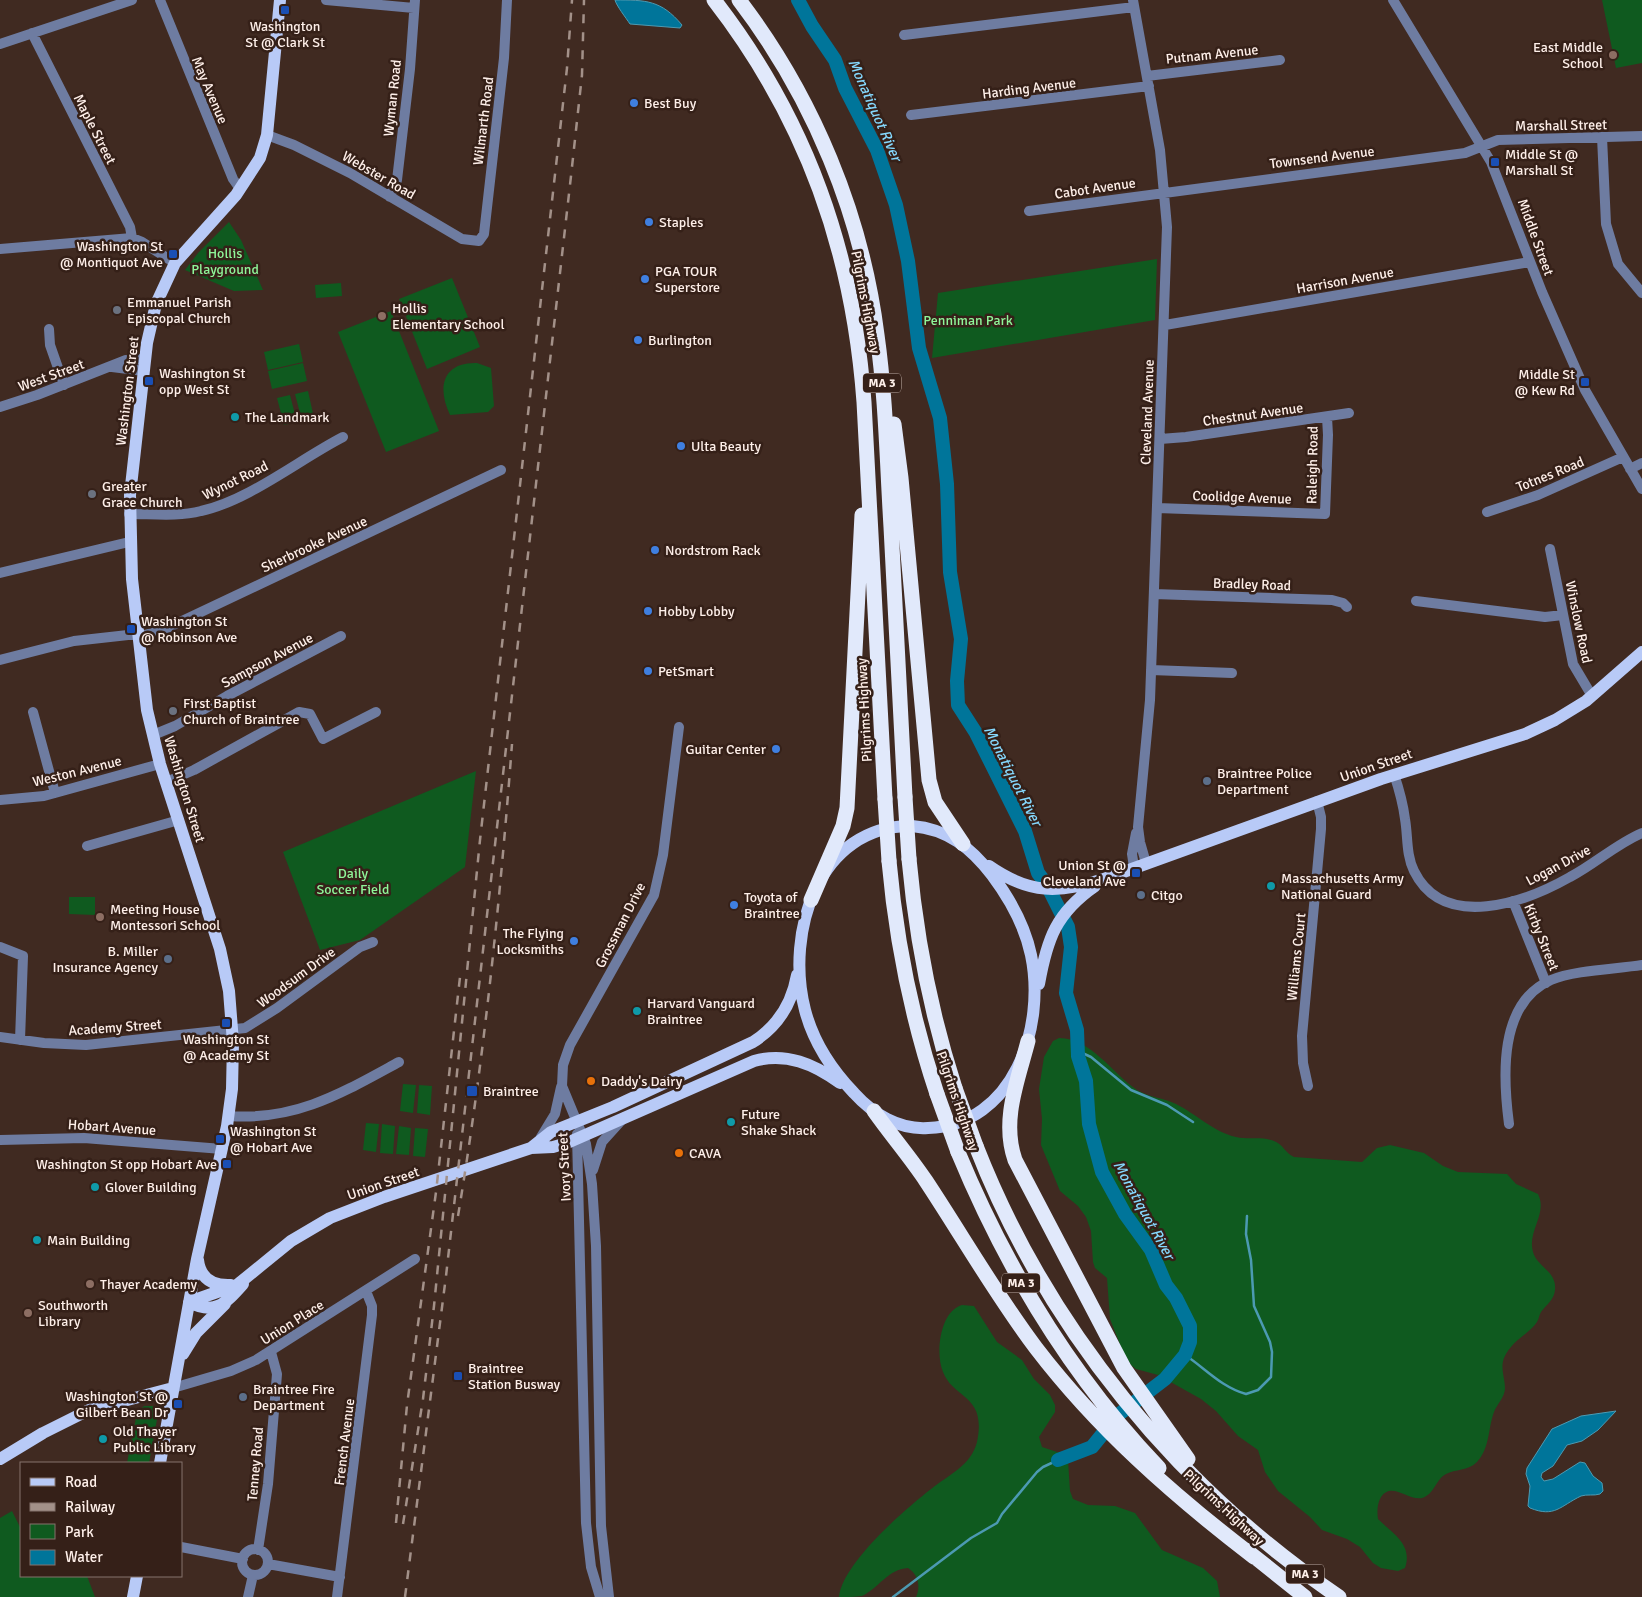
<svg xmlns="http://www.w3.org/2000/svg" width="1642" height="1597" font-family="Signika,sans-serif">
<rect width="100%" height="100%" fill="#402a21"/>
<!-- green -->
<path fill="#0f5a1f" d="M1602 0H1642V63L1616 68Z
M229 222 241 240 263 290 234 291 185 270 198 253Z
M1157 259 1155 320 932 358 938 293Z
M452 278 480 347 427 369 399 299Z
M341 283 342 296 316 298 315 285Z
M391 311 439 431 386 452 338 332Z
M299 344 303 362 268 370 264 352Z
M303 363 307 381 272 389 268 371Z
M477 363 491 368 494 406 488 412 450 415C437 388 442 362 477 363Z
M308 391 314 418 302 421 295 394Z
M290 395 297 422 284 425 277 398Z
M476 771 465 867 360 940 320 950 283 852Z
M69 897H95V915L69 914Z
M1059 1038C1091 1038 1112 1073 1137 1090 1148 1097 1164 1098 1176 1104 1196 1114 1214 1132 1236 1137 1249 1140 1262 1136 1274 1141 1283 1144 1285 1153 1294 1157L1362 1162 1377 1148 1390 1145 1424 1153 1443 1166 1458 1172 1507 1174 1516 1184 1538 1194C1548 1214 1527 1231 1533 1252 1537 1267 1557 1271 1555 1290 1554 1300 1547 1304 1541 1312 1539 1315 1539 1319 1537 1322 1528 1335 1512 1340 1504 1358 1500 1369 1505 1378 1505 1388 1505 1397 1497 1404 1494 1412 1488 1428 1490 1448 1477 1462 1468 1471 1455 1469 1446 1474 1435 1480 1435 1494 1422 1498 1408 1501 1392 1481 1381 1497 1377 1504 1377 1512 1378 1519 1393 1534 1413 1544 1405 1568L1398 1571 1381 1568 1373 1563 1360 1547 1347 1539 1322 1530 1310 1517 1278 1491 1265 1472 1258 1450 1238 1436 1216 1411 1201 1399 1158 1375 1136 1369 1131 1365 1123 1352 1110 1319 1107 1278 1095 1268 1093 1262 1091 1231 1086 1217 1078 1206 1060 1191 1041 1145 1042 1119 1039 1089 1044 1057 1053 1041Z
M403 1084 416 1085 413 1113 400 1111Z
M419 1085 432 1086 430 1115 417 1113Z
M366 1123 379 1124 376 1152 363 1150Z
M382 1124 395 1126 393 1154 380 1153Z
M399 1126 411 1128 409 1155 396 1154Z
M415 1128 428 1129 425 1157 413 1156Z
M962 1305 974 1306 997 1342 1022 1360 1034 1379 1050 1395 1055 1405V1412L1039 1437 1042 1447 1063 1454 1068 1460 1070 1491 1073 1499 1088 1505 1115 1506 1135 1513 1162 1550 1203 1568 1217 1581 1220 1597H916C921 1586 918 1574 908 1568 888 1569 879 1588 862 1596 856 1597 846 1597 839 1597 842 1564 904 1510 931 1489 948 1475 971 1466 977 1442 987 1394 954 1400 943 1372 935 1353 940 1311 962 1305Z
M144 1406H153L158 1414 149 1463H127L137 1413Z
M12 1511 21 1529V1576H87L95 1597H0V1518Z"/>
<!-- water -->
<path fill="#00759a" stroke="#4c9ab2" d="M615 0C646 0 661 0 682 25L680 28 630 24C626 18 616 5 615 0Z
M1616 1411 1598 1430 1582 1441 1567 1445 1553 1466 1542 1473 1541 1477 1544 1481 1553 1479 1580 1462 1585 1463 1593 1476 1602 1483 1603 1491 1600 1494C1594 1496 1587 1494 1581 1496 1560 1506 1555 1518 1530 1508L1528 1506 1530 1486 1526 1474 1527 1468 1552 1429 1581 1416Z"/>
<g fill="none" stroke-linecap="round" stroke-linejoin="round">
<!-- stream -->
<path stroke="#4c9ab2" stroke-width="2.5" d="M1078 1051 1091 1057 1131 1090 1167 1105 1193 1122
M1185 1355C1205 1368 1221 1387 1246 1394L1258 1390 1271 1377 1272 1352 1270 1342 1254 1306 1251 1260 1246 1234 1247 1216
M893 1597 971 1538 997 1523 1002 1514 1037 1472 1043 1467 1058 1460"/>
<!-- river -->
<path stroke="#00759a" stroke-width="14" d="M798 0 812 26 835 60 845 88 877 150 896 205 908 261 919 348 940 418 947 484 950 572 961 639 957 681 958 705 976 733 1025 831 1038 873 1047 885 1068 927 1071 947 1066 993 1077 1030 1078 1056 1086 1081 1089 1124 1102 1172 1125 1214 1151 1250 1166 1285 1176 1298 1190 1326V1342L1185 1355 1165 1379 1118 1415 1092 1447 1058 1460"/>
<!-- minor -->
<path stroke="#6e7ca1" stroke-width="10" d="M160 0 233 179 240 189
M326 0 414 8
M1133 0 1160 150 1167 227 1150 700 1138 827 1140 842 1146 863
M1393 0 1491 162 1542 292 1585 390 1642 489
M32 33 130 227 132 238
M904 35 1134 7
M0 44 132 0
M1147 76 1280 60
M911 115 1149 86
M267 135 294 145 350 173 462 239 479 241 484 234 504 58 507 0
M1602 137 1606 224 1618 264 1642 293
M390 197 397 180 410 69 415 0
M1029 211 1465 153 1498 140 1642 136
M0 249 132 238 142 242 175 263
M1165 325 1530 262
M49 329 50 345 64 385
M112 367 144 371
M0 407 37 395 126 360 145 359
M1160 439 1186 437 1349 413
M1630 469 1642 463
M1157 508 1325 514 1328 435 1327 417
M1487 512 1538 495 1623 457
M129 514C153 514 178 517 201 511 248 501 300 459 343 437
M1550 549 1573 664 1592 696
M0 573 129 542
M1154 594 1332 600 1343 603 1347 607
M1416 601 1545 617 1563 615
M137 637 163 630 501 470
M0 660 74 641 137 634
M1151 670 1232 673
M33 712 55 793
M153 735 175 726 227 696 341 636
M1394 774C1399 789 1403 803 1405 819 1408 836 1406 855 1414 871 1444 932 1526 902 1570 877 1595 864 1616 844 1642 833
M166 782 194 770 299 712 310 714 323 739 376 712
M0 800 44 796 160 764
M87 846 179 820
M1134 867 1132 854 1136 833
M1513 901 1546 983
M0 947 23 956 20 1040
M0 1037 44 1043 86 1045 245 1028 277 1008 360 947 373 942
M1308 1086 1303 1063 1302 1036 1321 829V817L1317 801
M229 1116C296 1121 342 1093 399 1062
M1509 1124C1503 1078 1498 1003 1551 980 1574 970 1617 969 1642 965
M577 1134 586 1523 591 1567 600 1597
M541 1137 555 1114 561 1087
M0 1140 84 1138 222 1149
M593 1170 602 1142 621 1121
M173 1388 231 1371 256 1360 415 1259
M181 1547 243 1559
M242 1562a13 13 0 1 1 26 0a13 13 0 1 1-26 0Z
M258 1550 268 1484 277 1374 271 1352
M268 1564 340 1577
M248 1597 253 1575
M337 1597 372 1315V1306L366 1291
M609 1597 601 1526 596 1246 592 1184 586 1144 562 1086 563 1065 570 1045 654 895 663 855 679 727"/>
<!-- major -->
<path stroke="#b8caf7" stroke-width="12" d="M912 826C948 829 971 848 992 875 1010 899 1025 926 1031 955 1046 1027 1014 1125 928 1128 899 1130 873 1114 854 1093 832 1070 813 1041 805 1010 785 933 818 825 912 826Z
M989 866C1029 894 1059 894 1104 879L1381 779 1525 734 1555 720 1586 701 1642 652
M1039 984C1047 939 1056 913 1095 886
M531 1148 551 1132 613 1107 753 1042C778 1026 792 1004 797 975
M198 1260C200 1279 213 1286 231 1285
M189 1302 237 1285 291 1241 330 1218 384 1197 531 1148 553 1147 567 1143 754 1061C786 1052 814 1064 840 1083
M189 1302C215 1316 226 1303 243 1284
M183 1354 196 1333 225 1304
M0 1459 43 1433 89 1410 173 1388
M160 1463 197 1259 227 1126 232 1089 233 1042 229 991 220 949 160 764 147 710 132 579 130 495 147 343 156 304 175 263 236 195 260 158 267 135 280 0
M133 1597 137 1576"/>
<!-- highway -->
<path stroke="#e1e9fb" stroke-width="15" d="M714 0C807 120 853 252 864 402L885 799
M739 0C813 97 862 215 877 335 886 399 887 463 891 527 895 617 900 707 905 797
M894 424 901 478 929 780 935 802 963 844
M909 859C916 937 931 1014 955 1088
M889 861C896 940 912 1019 937 1094
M811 900 843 826 847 808 862 515
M1028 1041C1018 1080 1001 1120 1015 1160L1124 1368 1188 1459
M874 1111C891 1135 910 1157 926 1181 963 1237 996 1295 1036 1348 1098 1429 1173 1495 1254 1557
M976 1146C1047 1328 1178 1488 1339 1597
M958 1152C1006 1268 1072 1377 1159 1468
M1246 1550 1305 1597"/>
<!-- rail -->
<path stroke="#a39189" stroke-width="2.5" stroke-dasharray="9 9" stroke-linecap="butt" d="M458 1216C484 1059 500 902 512 744
M396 1523 407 1405 436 1192 460 977
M403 1524 423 1399 434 1306 480 840 567 68 572 0
M405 1597 446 1276 571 176 582 75 584 0"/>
<!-- highway-bridge -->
<path stroke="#e1e9fb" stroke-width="15" d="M905 797 909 859
M885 799 889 861
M955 1088 976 1146
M937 1094 958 1152"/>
</g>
<!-- markers -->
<g fill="#1a4fb4" stroke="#352018" stroke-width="2">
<rect x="280" y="5" width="10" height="10" rx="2.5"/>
<rect x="1490" y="157" width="10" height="10" rx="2.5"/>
<rect x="168" y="249" width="10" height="10" rx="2.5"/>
<rect x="144" y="376" width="10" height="10" rx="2.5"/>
<rect x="1580" y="377" width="10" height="10" rx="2.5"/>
<rect x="126" y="624" width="10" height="10" rx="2.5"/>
<rect x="1131" y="868" width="10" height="10" rx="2.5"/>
<rect x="221" y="1018" width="10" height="10" rx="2.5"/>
<rect x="466" y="1085" width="12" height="12" rx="2.5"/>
<rect x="215" y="1134" width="10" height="10" rx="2.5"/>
<rect x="222" y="1159" width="10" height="10" rx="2.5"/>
<rect x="453" y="1371" width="10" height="10" rx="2.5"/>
<rect x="173" y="1399" width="10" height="10" rx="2.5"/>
</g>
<g fill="#8d6e63" stroke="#352018" stroke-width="2">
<circle cx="1613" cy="55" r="5"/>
<circle cx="382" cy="316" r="5"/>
<circle cx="100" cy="917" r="5"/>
<circle cx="90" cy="1284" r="5"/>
<circle cx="28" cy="1313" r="5"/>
</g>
<g fill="#3f7fe0" stroke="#352018" stroke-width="2">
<circle cx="634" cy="103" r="5"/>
<circle cx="649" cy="222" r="5"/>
<circle cx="645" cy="279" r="5"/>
<circle cx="638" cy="340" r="5"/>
<circle cx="681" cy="446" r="5"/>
<circle cx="655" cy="550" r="5"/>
<circle cx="648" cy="611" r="5"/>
<circle cx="648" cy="671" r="5"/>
<circle cx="776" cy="749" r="5"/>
<circle cx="734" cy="905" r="5"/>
<circle cx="574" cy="941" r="5"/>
</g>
<g fill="#6b7280" stroke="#352018" stroke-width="2">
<circle cx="117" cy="310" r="5"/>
<circle cx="92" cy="494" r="5"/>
<circle cx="173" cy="711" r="5"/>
</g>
<g fill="#0f9aa8" stroke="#352018" stroke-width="2">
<circle cx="235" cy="417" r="5"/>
<circle cx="1271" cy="886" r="5"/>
<circle cx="637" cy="1011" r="5"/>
<circle cx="731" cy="1122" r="5"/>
<circle cx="95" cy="1187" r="5"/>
<circle cx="37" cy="1240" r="5"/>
<circle cx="103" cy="1439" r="5"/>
</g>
<g fill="#5c6f8a" stroke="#352018" stroke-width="2">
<circle cx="1207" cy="781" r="5"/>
<circle cx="1141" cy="895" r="5"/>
<circle cx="168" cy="959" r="5"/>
<circle cx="243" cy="1397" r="5"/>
</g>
<g fill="#e8710a" stroke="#352018" stroke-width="2">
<circle cx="591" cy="1081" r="5"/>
<circle cx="679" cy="1153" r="5"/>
</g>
<g text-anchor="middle" stroke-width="5" stroke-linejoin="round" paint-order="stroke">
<!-- shield labels -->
<g fill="#352018" stroke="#c2b1aa" stroke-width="1">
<rect x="863" y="373.5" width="38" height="19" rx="4"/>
<rect x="1002" y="1273.5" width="38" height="19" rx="4"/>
<rect x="1286" y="1564.5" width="38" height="19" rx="4"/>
</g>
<g font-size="12" font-weight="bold" fill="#feefe9">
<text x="882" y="387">MA 3</text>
<text x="1021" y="1287">MA 3</text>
<text x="1305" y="1578">MA 3</text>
</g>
<!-- poi labels -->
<g font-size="14" fill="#feefe9" stroke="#352018" text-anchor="start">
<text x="285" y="31" text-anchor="middle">Washington<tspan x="285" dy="16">St @ Clark St</tspan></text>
<text x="1603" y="52" text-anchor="end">East Middle<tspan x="1603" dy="16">School</tspan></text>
<text x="644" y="108">Best Buy</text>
<text x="1505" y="159">Middle St @<tspan x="1505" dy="16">Marshall St</tspan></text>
<text x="659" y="227">Staples</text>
<text x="163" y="251" text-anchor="end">Washington St<tspan x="163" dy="16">@ Montiquot Ave</tspan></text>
<text x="655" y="276">PGA TOUR<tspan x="655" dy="16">Superstore</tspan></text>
<text x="127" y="307">Emmanuel Parish<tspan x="127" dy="16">Episcopal Church</tspan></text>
<text x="392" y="313">Hollis<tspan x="392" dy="16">Elementary School</tspan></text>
<text x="648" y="345">Burlington</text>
<text x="159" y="378">Washington St<tspan x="159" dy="16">opp West St</tspan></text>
<text x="1575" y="379" text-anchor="end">Middle St<tspan x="1575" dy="16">@ Kew Rd</tspan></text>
<text x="245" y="422">The Landmark</text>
<text x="691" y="451">Ulta Beauty</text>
<text x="102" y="491">Greater<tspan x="102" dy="16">Grace Church</tspan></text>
<text x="665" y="555">Nordstrom Rack</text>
<text x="658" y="616">Hobby Lobby</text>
<text x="141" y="626">Washington St<tspan x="141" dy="16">@ Robinson Ave</tspan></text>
<text x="658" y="676">PetSmart</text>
<text x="183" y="708">First Baptist<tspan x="183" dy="16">Church of Braintree</tspan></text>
<text x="766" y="754" text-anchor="end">Guitar Center</text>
<text x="1217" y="778">Braintree Police<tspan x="1217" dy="16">Department</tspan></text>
<text x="1126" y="870" text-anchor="end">Union St @<tspan x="1126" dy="16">Cleveland Ave</tspan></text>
<text x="1281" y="883">Massachusetts Army<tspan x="1281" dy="16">National Guard</tspan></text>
<text x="1151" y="900">Citgo</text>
<text x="744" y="902">Toyota of<tspan x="744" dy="16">Braintree</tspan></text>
<text x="110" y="914">Meeting House<tspan x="110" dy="16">Montessori School</tspan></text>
<text x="564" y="938" text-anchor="end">The Flying<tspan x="564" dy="16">Locksmiths</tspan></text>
<text x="158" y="956" text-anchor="end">B. Miller<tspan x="158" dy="16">Insurance Agency</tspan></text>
<text x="647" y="1008">Harvard Vanguard<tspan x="647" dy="16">Braintree</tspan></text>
<text x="226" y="1044" text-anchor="middle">Washington St<tspan x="226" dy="16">@ Academy St</tspan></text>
<text x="601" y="1086">Daddy's Dairy</text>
<text x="483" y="1096">Braintree</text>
<text x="741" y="1119">Future<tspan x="741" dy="16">Shake Shack</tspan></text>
<text x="230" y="1136">Washington St<tspan x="230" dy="16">@ Hobart Ave</tspan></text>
<text x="689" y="1158">CAVA</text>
<text x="217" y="1169" text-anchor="end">Washington St opp Hobart Ave</text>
<text x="105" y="1192">Glover Building</text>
<text x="47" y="1245">Main Building</text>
<text x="100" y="1289">Thayer Academy</text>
<text x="38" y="1310">Southworth<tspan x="38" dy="16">Library</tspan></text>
<text x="468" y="1373">Braintree<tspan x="468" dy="16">Station Busway</tspan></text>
<text x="253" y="1394">Braintree Fire<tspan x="253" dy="16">Department</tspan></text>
<text x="168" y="1401" text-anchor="end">Washington St @<tspan x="168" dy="16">Gilbert Bean Dr</tspan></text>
<text x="113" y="1436">Old Thayer<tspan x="113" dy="16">Public Library</tspan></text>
</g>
<!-- street labels -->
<g font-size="14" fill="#feefe9" stroke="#352018">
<text transform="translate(1212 54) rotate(-6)" y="5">Putnam Avenue</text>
<text transform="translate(1029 88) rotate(-7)" y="5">Harding Avenue</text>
<text transform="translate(210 90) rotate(67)" y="5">May Avenue</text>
<text transform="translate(392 98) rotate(-84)" y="5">Wyman Road</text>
<text transform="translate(483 121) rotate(-83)" y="5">Wilmarth Road</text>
<text transform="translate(1561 125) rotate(-1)" y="5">Marshall Street</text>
<text transform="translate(95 129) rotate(63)" y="5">Maple Street</text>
<text transform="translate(1322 157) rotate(-7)" y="5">Townsend Avenue</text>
<text transform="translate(379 175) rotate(30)" y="5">Webster Road</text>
<text transform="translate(1095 188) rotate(-8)" y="5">Cabot Avenue</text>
<text transform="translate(1536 237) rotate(70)" y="5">Middle Street</text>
<text transform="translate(1345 280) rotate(-10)" y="5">Harrison Avenue</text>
<text transform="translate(866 302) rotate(79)" y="5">Pilgrims Highway</text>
<text transform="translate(51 375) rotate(-20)" y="5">West Street</text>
<text transform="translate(127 391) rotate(-83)" y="5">Washington Street</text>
<text transform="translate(1147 412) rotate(-88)" y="5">Cleveland Avenue</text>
<text transform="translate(1253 414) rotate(-8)" y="5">Chestnut Avenue</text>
<text transform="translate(1312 465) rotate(-89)" y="5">Raleigh Road</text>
<text transform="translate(1550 474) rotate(-22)" y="5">Totnes Road</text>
<text transform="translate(235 480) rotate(-26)" y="5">Wynot Road</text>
<text transform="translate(1242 497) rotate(2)" y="5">Coolidge Avenue</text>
<text transform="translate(314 544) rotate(-25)" y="5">Sherbrooke Avenue</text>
<text transform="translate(1252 584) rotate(2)" y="5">Bradley Road</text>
<text transform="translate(1579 622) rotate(78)" y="5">Winslow Road</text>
<text transform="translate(267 660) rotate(-28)" y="5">Sampson Avenue</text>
<text transform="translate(864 710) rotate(-93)" y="5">Pilgrims Highway</text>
<text transform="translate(1376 765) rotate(-19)" y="5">Union Street</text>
<text transform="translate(77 771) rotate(-14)" y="5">Weston Avenue</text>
<text transform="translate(185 789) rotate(73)" y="5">Washington Street</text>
<text transform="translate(1558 865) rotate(-28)" y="5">Logan Drive</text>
<text transform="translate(620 925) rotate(-63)" y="5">Grossman Drive</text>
<text transform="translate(1542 937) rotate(68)" y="5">Kirby Street</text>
<text transform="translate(1296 957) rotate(-84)" y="5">Williams Court</text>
<text transform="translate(296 977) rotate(-36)" y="5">Woodsum Drive</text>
<text transform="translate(115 1027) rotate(-4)" y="5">Academy Street</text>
<text transform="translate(958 1101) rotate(71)" y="5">Pilgrims Highway</text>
<text transform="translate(112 1127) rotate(4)" y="5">Hobart Avenue</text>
<text transform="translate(564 1167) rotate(-93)" y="5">Ivory Street</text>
<text transform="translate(383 1183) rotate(-19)" y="5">Union Street</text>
<text transform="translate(292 1322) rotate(-32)" y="5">Union Place</text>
<text transform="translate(344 1442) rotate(-83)" y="5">French Avenue</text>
<text transform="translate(255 1464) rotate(-85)" y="5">Tenney Road</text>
<text transform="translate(1224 1507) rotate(43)" y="5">Pilgrims Highway</text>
</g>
<!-- park labels -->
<g font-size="14" fill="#8ff699" stroke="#352018">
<text x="225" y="258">Hollis<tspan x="225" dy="16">Playground</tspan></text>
<text x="968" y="325">Penniman Park</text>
<text x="353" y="878">Daily<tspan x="353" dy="16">Soccer Field</tspan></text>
</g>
<!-- water labels -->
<g font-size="15" font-style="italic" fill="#85d8fd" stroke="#352018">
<text transform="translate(875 110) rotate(66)" y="5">Monatiquot River</text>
<text transform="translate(1013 776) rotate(63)" y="5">Monatiquot River</text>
<text transform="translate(1144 1210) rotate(61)" y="5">Monatiquot River</text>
</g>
</g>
<!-- legend -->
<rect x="20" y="1462" width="162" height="115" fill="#352018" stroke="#85736c"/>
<rect x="30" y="1478" width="25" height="8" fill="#b8caf7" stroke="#85736c"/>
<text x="65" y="1487" font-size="15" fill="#feefe9">Road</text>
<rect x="30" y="1503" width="25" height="8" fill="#a39189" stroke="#85736c"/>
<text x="65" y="1512" font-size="15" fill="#feefe9">Railway</text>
<rect x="30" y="1524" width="25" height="15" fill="#0f5a1f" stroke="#85736c"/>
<text x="65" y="1537" font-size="15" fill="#feefe9">Park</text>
<rect x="30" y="1550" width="25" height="15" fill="#00759a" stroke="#85736c"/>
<text x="65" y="1562" font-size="15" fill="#feefe9">Water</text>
</svg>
